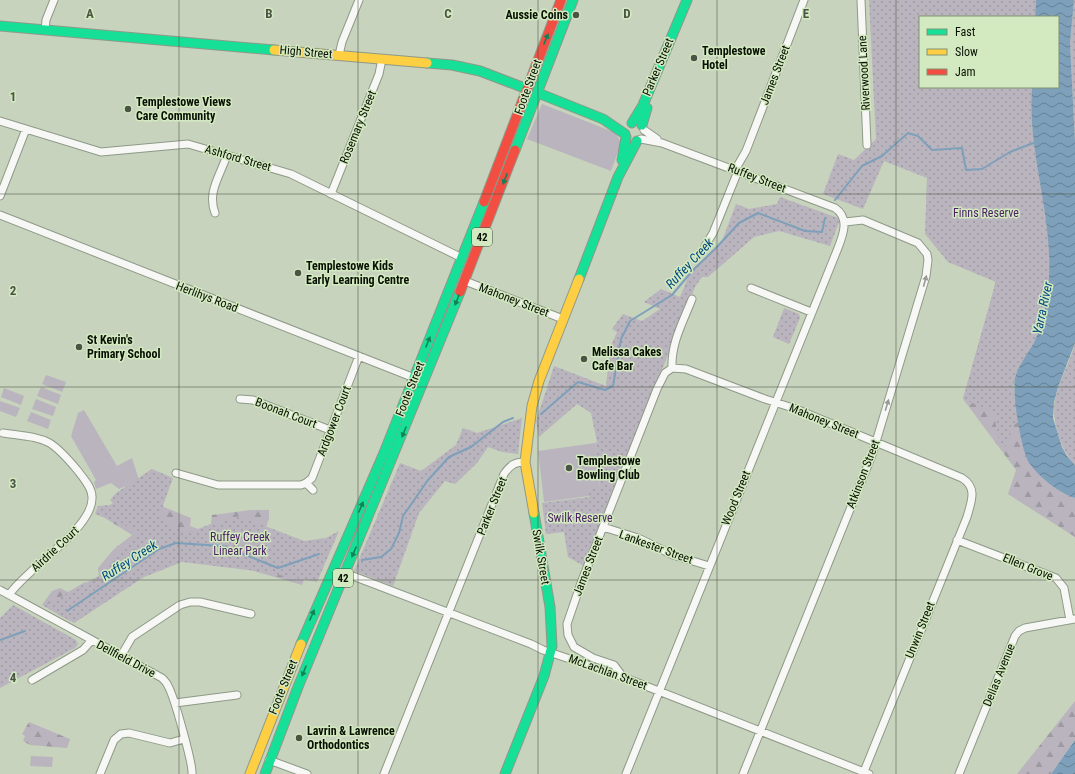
<svg xmlns="http://www.w3.org/2000/svg" width="1075" height="774" font-family="'Roboto Condensed',sans-serif">
<defs>
<pattern id="forest-firs" width="22" height="20" patternUnits="userSpaceOnUse"><rect width="22" height="20" fill="#bab4be"/><path d="M5 1l3.5 6h-7zM16 11l3.5 6h-7z" fill="#9e9aa2"/></pattern>
<pattern id="park-dots" width="8" height="8" patternUnits="userSpaceOnUse"><rect width="8" height="8" fill="#bab4be"/><path d="M2 2h.1M6 6h.1" fill="none" stroke="#9e9aa2" stroke-width="1.8" stroke-linecap="round"/></pattern>
<pattern id="water-waves" width="16" height="10" patternUnits="userSpaceOnUse"><rect width="16" height="10" fill="#7ea0ba"/><path d="M0 5q4-4 8 0t8 0" fill="none" stroke="#658195"/></pattern>
</defs>
<rect width="100%" height="100%" fill="#c7d3bd"/>
<!-- grass -->
<path fill="#bab4be" d="M542 104 616 133 621 143 611 171 527 139Z
M46 375 66 382 62 392 42 384Z
M41 387 61 395 58 404 37 396Z
M4 388 24 396 21 405 1 397Z
M36 399 56 407 53 416 32 409Z
M0 401 20 408 16 417 0 411Z
M84 410 117 466 132 458 139 480 119 489 111 483 96 489 94 482 96 480 71 436 78 413Z
M31 412 51 420 48 429 27 421Z
M595 443 600 488 589 496 544 502 538 451Z
M31 756 53 757 52 767 30 766Z"/>
<!-- forest -->
<path fill="url(#forest-firs)" d="M996 281 1025 453C1033 473 1055 491 1075 498V537L1008 494 1016 470 963 399Z
M154 503 191 518 190 526 198 529 211 524 212 515 251 510H269V519L265 529 305 577 302 585 244 568 212 552 151 565 129 585 70 621 42 605 52 591 60 588 68 592 85 582 86 584 99 577 98 568 114 549 132 535 97 513Z
M1075 701V740L1051 774H1017Z
M29 722 70 739 67 748 30 745 23 741 25 736 22 734Z"/>
<!-- park -->
<path fill="url(#park-dots)" d="M869 0H1036L1035 17H920V87H1032C1027 151 1053 213 1049 277 1048 298 1044 321 1035 340 1027 357 1013 372 1013 392 1013 402 1017 413 1019 422L1014 424 1005 448 1001 446 997 434 994 412 963 399 996 282 948 262 925 234 927 178 884 161 863 209 823 194 838 154 854 160 876 139Z
M1074 0H1075V142L1070 43Z
M780 197 838 218 839 222 830 246 779 231 754 237 708 277H702L695 287 584 566 568 557 564 532 546 534 542 503 589 497 588 489 600 487 595 443 597 442 591 413 577 404 539 437 536 421 554 366 606 386 610 348 617 332 612 329 623 314 642 321 660 309 644 302 661 289 680 297 689 275 722 241 736 204 749 209 777 204Z
M784 308 799 314 800 318 789 344 773 337Z
M1075 343V465C1066 455 1062 446 1058 433 1046 395 1066 377 1075 343Z
M522 418 518 454 502 452 488 447 477 463 455 484 445 481 419 513 393 586 354 571 400 463 421 471 456 445 463 428 477 433Z
M152 469 173 478 160 514 171 527 188 533 239 516 304 541 326 538 339 531 317 582 264 572 182 562 144 577 74 623 44 606 104 573 139 531 95 514 98 506 110 505 113 503 110 500 116 493Z
M13 605 76 640 78 644 75 648 0 688V618Z"/>
<!-- water -->
<path fill="url(#water-waves)" d="M1036 0H1074L1070 43 1075 142V343L1058 387 1054 402 1053 418 1062 447 1067 456 1075 465V498C1059 493 1040 478 1030 464 1021 453 1012 392 1015 378 1019 363 1030 352 1036 338 1044 319 1048 297 1049 276 1052 211 1027 151 1032 87H1058V17H1035Z
M1075 740V774H1051Z"/>
<g fill="none" stroke-linecap="round" stroke-linejoin="round">
<!-- stream -->
<path stroke="#7ea0ba" stroke-width="2" d="M835 200 862 166 882 156 908 133 918 136 932 150 962 148 966 170 982 169 1010 152 1036 142
M541 414 578 382 605 390 613 386 621 339 630 321 672 295 693 270 715 249 739 223 758 213 805 231 822 232 825 218
M362 560 381 557 391 549 399 533 403 516 428 480 449 457 471 447 503 422 513 418
M67 611 159 549 176 543 223 546 278 568 319 554
M0 640 25 631"/>
<!-- street casing -->
<g stroke="#8f9988" stroke-width="9">
<path id="street" d="M861 0 867 145
M45 30 46 20 54 0
M339 55 342 42 359 0
M0 121 101 152 188 144 291 174 462 258
M644 130 657 139
M735 170 746 151 804 0
M331 194 379 74 382 59
M0 196 26 129
M215 213C207 192 220 176 227 155
M0 215 417 379
M705 246 713 233 738 171
M465 281 563 319
M751 288 811 312
M672 368 686 369 765 399 796 409 962 478C978 488 971 502 967 517L863 774
M240 399 253 400 330 430
M3 433C46 439 49 436 78 471 83 478 92 487 92 497 94 528 27 568 9 595
M176 473 218 485H301L306 483
M313 490 306 483 312 478 359 356
M603 527 638 538 673 555 709 566
M957 540 1056 578 1064 588 1070 620
M345 573 531 644 543 650 623 677 869 774
M0 590 162 678C164 680 167 683 168 686 174 696 193 764 192 774
M121 656 132 637 180 605 190 602H200L251 614
M623 677 614 665 593 658 574 647 568 635 567 624 581 583 657 389 665 373 672 368C671 343 683 322 692 299
M32 680 83 650 91 641
M175 703 237 695
M269 760 307 774
M100 774 114 740 121 734 129 733 170 743 184 739
M384 774 504 474C510 465 515 462 525 462
M626 774 838 248C843 235 850 218 835 208L662 143 641 139
M743 774 872 455 926 276 928 260 927 254 918 243 863 220 845 222
M959 774 1015 636 1019 631 1025 628 1075 619"/>
</g>
<!-- fast casing -->
<g stroke="#8f9988" stroke-width="11">
<path id="fast" d="M0 26 274 50
M427 63 452 65 480 71 527 89
M538 93 603 119 625 134
M632 123 643 105 687 0
M642 125 647 108
M515 150 573 0
M622 160 626 137
M579 279 618 177 637 141
M301 644 384 453 484 202
M265 774 298 687 460 292
M505 774 544 676 552 646 550 607 534 513"/>
</g>
<!-- slow casing -->
<g stroke="#8f9988" stroke-width="11">
<path id="slow" d="M274 50 427 63
M534 513 525 462 532 406 539 381 579 279
M250 774 301 644"/>
</g>
<!-- jam casing -->
<g stroke="#8f9988" stroke-width="11">
<path id="jam" d="M484 202 561 0
M460 292 515 150"/>
</g>
<!-- street -->
<use href="#street" stroke="#f7f8f5" stroke-width="7"/>
<!-- fast -->
<use href="#fast" stroke="#16e098" stroke-width="9"/>
<!-- slow -->
<use href="#slow" stroke="#ffcf43" stroke-width="9"/>
<!-- jam -->
<use href="#jam" stroke="#f24e42" stroke-width="9"/>
</g>
<!-- one-way arrows -->
<defs><path id="oneway-solid" d="M-6-.8H1V-3.2L6.5 0L1 3.2V.8H-6Z"/></defs>
<g fill="#108255">
<use href="#oneway-solid" transform="translate(546 39) rotate(-68)"/>
<use href="#oneway-solid" transform="translate(505 179) rotate(111)"/>
<use href="#oneway-solid" transform="translate(457 300) rotate(112)"/>
<use href="#oneway-solid" transform="translate(428 342) rotate(-68)"/>
<use href="#oneway-solid" transform="translate(404 432) rotate(112)"/>
<use href="#oneway-solid" transform="translate(361 507) rotate(-67)"/>
<use href="#oneway-solid" transform="translate(354 552) rotate(113)"/>
<use href="#oneway-solid" transform="translate(312 615) rotate(-66)"/>
<use href="#oneway-solid" transform="translate(304 671) rotate(112)"/>
</g>
<g fill="#979b94">
<use href="#oneway-solid" transform="translate(925 281) rotate(-75)"/>
<use href="#oneway-solid" transform="translate(887 405) rotate(-73)"/>
</g>
<!-- grid -->
<path fill="none" stroke="#4b5444" stroke-width="1" stroke-opacity="0.55" d="M179 0V774M358 0V774M538 0V774M717 0V774M896 0V774M0 194H1075M0 387H1075M0 580H1075"/>
<!-- markers -->
<g fill="#4b5444" stroke="#d3eac0" stroke-width="1.5">
<circle cx="576" cy="15" r="4"/>
<circle cx="694" cy="58" r="4"/>
<circle cx="128" cy="109" r="4"/>
<circle cx="298" cy="273" r="4"/>
<circle cx="79" cy="347" r="4"/>
<circle cx="584" cy="359" r="4"/>
<circle cx="569" cy="468" r="4"/>
<circle cx="299" cy="738" r="4"/>
</g>
<g text-anchor="middle" stroke-width="3" stroke-linejoin="round" paint-order="stroke">
<!-- shield labels -->
<g fill="#d3eac0" stroke="#45513c" stroke-width="1">
<rect x="472" y="228" width="20" height="18" rx="3"/>
<rect x="333" y="569" width="20" height="18" rx="3"/>
</g>
<g font-size="11" font-weight="bold" fill="#080f03">
<text x="482" y="241">42</text>
<text x="343" y="582">42</text>
</g>
<!-- poi labels -->
<g font-size="12" font-weight="bold" fill="#080f03" stroke="#d3eac0" text-anchor="start">
<text x="568" y="19" text-anchor="end">Aussie Coins</text>
<text x="702" y="55">Templestowe<tspan x="702" dy="14">Hotel</tspan></text>
<text x="136" y="106">Templestowe Views<tspan x="136" dy="14">Care Community</tspan></text>
<text x="306" y="270">Templestowe Kids<tspan x="306" dy="14">Early Learning Centre</tspan></text>
<text x="87" y="344">St Kevin's<tspan x="87" dy="14">Primary School</tspan></text>
<text x="592" y="356">Melissa Cakes<tspan x="592" dy="14">Cafe Bar</tspan></text>
<text x="577" y="465">Templestowe<tspan x="577" dy="14">Bowling Club</tspan></text>
<text x="307" y="735">Lavrin &amp; Lawrence<tspan x="307" dy="14">Orthodontics</tspan></text>
</g>
<!-- street labels -->
<g font-size="12" fill="#080f03" stroke="#d3eac0">
<text transform="translate(306 52) rotate(5)" y="4">High Street</text>
<text transform="translate(658 67) rotate(-67)" y="4">Parker Street</text>
<text transform="translate(864 73) rotate(-93)" y="4">Riverwood Lane</text>
<text transform="translate(775 75) rotate(-69)" y="4">James Street</text>
<text transform="translate(528 87) rotate(-70)" y="4">Foote Street</text>
<text transform="translate(358 127) rotate(-68)" y="4">Rosemary Street</text>
<text transform="translate(238 158) rotate(16)" y="4">Ashford Street</text>
<text transform="translate(757 178) rotate(21)" y="4">Ruffey Street</text>
<text transform="translate(207 297) rotate(21)" y="4">Herlihys Road</text>
<text transform="translate(514 300) rotate(21)" y="4">Mahoney Street</text>
<text transform="translate(410 389) rotate(-68)" y="4">Foote Street</text>
<text transform="translate(286 413) rotate(21)" y="4">Boonah Court</text>
<text transform="translate(334 421) rotate(-69)" y="4">Ardgower Court</text>
<text transform="translate(824 421) rotate(22)" y="4">Mahoney Street</text>
<text transform="translate(863 474) rotate(-69)" y="4">Atkinson Street</text>
<text transform="translate(736 498) rotate(-68)" y="4">Wood Street</text>
<text transform="translate(492 506) rotate(-68)" y="4">Parker Street</text>
<text transform="translate(656 547) rotate(20)" y="4">Lankester Street</text>
<text transform="translate(55 549) rotate(-43)" y="4">Airdrie Court</text>
<text transform="translate(541 557) rotate(80)" y="4">Swilk Street</text>
<text transform="translate(588 566) rotate(-69)" y="4">James Street</text>
<text transform="translate(1028 567) rotate(22)" y="4">Ellen Grove</text>
<text transform="translate(920 630) rotate(-68)" y="4">Unwin Street</text>
<text transform="translate(126 659) rotate(28)" y="4">Dellfield Drive</text>
<text transform="translate(608 672) rotate(20)" y="4">McLachlan Street</text>
<text transform="translate(999 675) rotate(-68)" y="4">Dellas Avenue</text>
<text transform="translate(283 687) rotate(-68)" y="4">Foote Street</text>
</g>
<!-- park labels -->
<g font-size="12" fill="#4c2264" stroke="#d3eac0">
<text x="986" y="217">Finns Reserve</text>
<text x="580" y="522">Swilk Reserve</text>
<text x="240" y="541">Ruffey Creek<tspan x="240" dy="14">Linear Park</tspan></text>
</g>
<!-- water labels -->
<g font-size="13" font-style="italic" fill="#004680" stroke="#d3eac0">
<text transform="translate(689 263) rotate(-47)" y="5">Ruffey Creek</text>
<text transform="translate(1042 308) rotate(-78)" y="5">Yarra River</text>
<text transform="translate(129 560) rotate(-33)" y="5">Ruffey Creek</text>
</g>
</g>
<g font-size="13" text-anchor="middle" font-weight="bold" fill="#4b5444" stroke="#d3eac0" stroke-width="3" stroke-linejoin="round" paint-order="stroke">
<text x="90" y="18">A</text>
<text x="269" y="18">B</text>
<text x="448" y="18">C</text>
<text x="627" y="18">D</text>
<text x="806" y="18">E</text>
<text x="13" y="101">1</text>
<text x="13" y="295">2</text>
<text x="13" y="488">3</text>
<text x="13" y="682">4</text>
</g>
<!-- legend -->
<rect x="919" y="16" width="140" height="72" fill="#d3eac0" stroke="#829274"/>
<rect x="927" y="29" width="20" height="6" fill="#16e098" stroke="#829274"/>
<text x="955" y="36" font-size="12" fill="#080f03">Fast</text>
<rect x="927" y="49" width="20" height="6" fill="#ffcf43" stroke="#829274"/>
<text x="955" y="56" font-size="12" fill="#080f03">Slow</text>
<rect x="927" y="69" width="20" height="6" fill="#f24e42" stroke="#829274"/>
<text x="955" y="76" font-size="12" fill="#080f03">Jam</text>
</svg>
